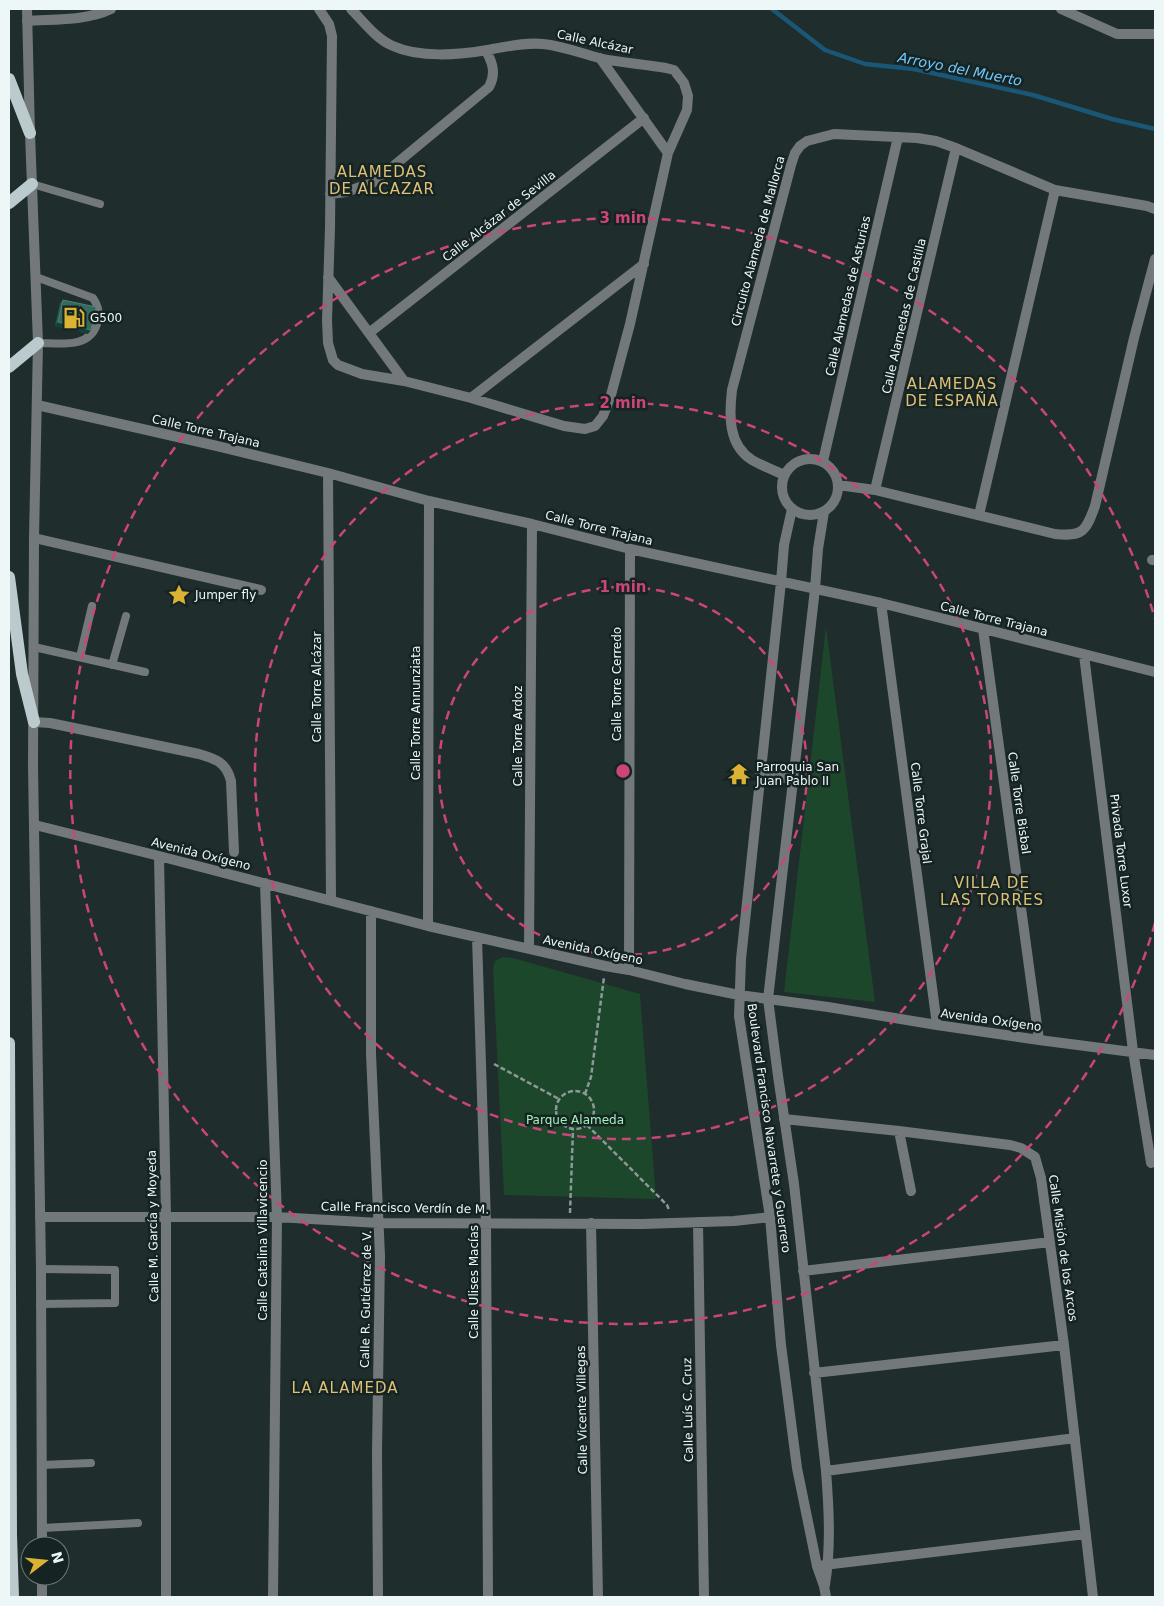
<svg xmlns="http://www.w3.org/2000/svg" width="1164" height="1606" font-family="'DejaVu Sans',sans-serif">
<rect width="100%" height="100%" fill="#1f2d2d"/>
<!-- green -->
<path fill="#1d472b" d="M826 627 875 1002 784 992Z
M503 957 513 958 640 994 656 1199 504 1195 493 969 495 961Z"/>
<g fill="none" stroke-linecap="round" stroke-linejoin="round">
<!-- stream -->
<path stroke="#1a5777" stroke-width="4.5" d="M772 9 825 50 865 64 914 69 1033 95 1112 119 1155 129"/>
<!-- path -->
<path stroke="#8d9898" stroke-width="2.5" stroke-dasharray="5 2.5" stroke-linecap="butt" d="M494 1064 559 1099
M556 1110a19 19 0 1 1 38 0a19 19 0 1 1-38 0Z
M585 1094 591 1077 604 977
M587 1125 667 1205 669 1210
M570 1213 573 1129"/>
<!-- service -->
<path stroke="#73797b" stroke-width="8" d="M32 184 100 204
M36 277 93 298C99 307 100 314 97 324 89 349 60 343 38 343
M34 647 145 672
M80 657 92 606
M112 665 126 616
M40 1304 115 1303V1270L41 1269
M41 1465 91 1463
M42 1528 138 1523"/>
<!-- minor -->
<path stroke="#73797b" stroke-width="10" d="M319 9 329 24 332 36 330 228 327 320 328 343 333 360 338 365 362 374 404 381 471 398 564 426 585 429 595 426 603 416 611 395 630 324 668 153 687 110 688 96 684 83 674 70 666 68C644 64 620 63 599 58 580 53 563 46 543 44 524 42 506 47 487 50 459 55 419 58 393 46 376 39 363 21 351 9
M1061 9 1117 34H1155
M27 21C54 19 86 21 111 9
M600 58 668 153
M330 194 346 192 374 182 489 87C496 74 493 63 486 51
M328 277 404 381
M369 333 644 118
M471 398 644 264
M37 405 217 446 328 473 429 501 532 524 630 549 881 603 1155 672
M782 487a28 28 0 1 1 56 0a28 28 0 1 1-56 0Z
M823 461 898 137
M328 473 331 900
M784 475C774 470 762 466 752 460 728 445 729 415 732 390L791 165 795 153 800 146 807 141 834 134 917 138 936 141 956 148 1055 190 1147 206 1155 209
M838 485 875 490 1055 534C1083 537 1086 531 1095 506L1134 338 1155 259
M875 490 956 148
M792 509 784 545 781 582 741 959 739 1016 770 1217 781 1345 797 1468 817 1566 824 1586 826 1597
M824 512 818 549 815 589 768 999 778 1076 794 1184 826 1471C829 1509 831 1547 825 1585
M979 515 1055 190
M34 538 261 590
M1152 560H1155
M881 603 937 1025
M983 629 1039 1040
M1084 655 1133 1051 1151 1163
M34 722 50 723 199 754C216 759 226 762 231 781L234 852
M760 775 793 779
M35 825 159 856 428 926 605 966 629 970 685 984 739 995 828 1007 937 1025 1039 1040 1155 1055
M159 856 166 1217V1597
M265 883 277 1217 273 1597
M371 911V1054L380 1256 377 1452 378 1597
M428 926 429 501
M477 937 486 1223 488 1597
M529 949 532 524
M629 970 630 549
M784 1119 899 1131 1010 1145 1021 1148 1035 1157 1041 1178 1064 1345 1093 1597
M899 1131 911 1191
M40 1217H277L379 1223 642 1224 734 1221 770 1217
M698 1222 704 1597
M591 1223 598 1597
M803 1271 1050 1242
M814 1373 1064 1345
M826 1471 1075 1438
M824 1565 1086 1534"/>
<!-- tertiary -->
<path stroke="#73797b" stroke-width="10" d="M27 9 30 133 38 343 34 538 33 765 41 1269 42 1546
M42 1576V1597"/>
<!-- primary -->
<path stroke="#bbcacd" stroke-width="12" d="M9 79 30 133
M9 203 32 184
M9 367 38 343
M9 577 22 674 34 722
M9 1043 11 1535 13 1597"/>
</g>
<!-- wall -->
<path fill="#1f584b" d="M63 300 88 334 55 326 60 303Z"/>
<!-- shaded-wall -->
<path fill="#154037" d="M58 322 91 330 88 334 55 326Z"/>
<!-- building -->
<path fill="#35695d" stroke="#527f76" d="M63 300 96 307 91 330 58 322Z"/>
<!-- distance rings -->
<g fill="none" stroke="#cb457a" stroke-width="2.5" stroke-dasharray="9 6">
<circle cx="623" cy="771" r="184"/>
<circle cx="623" cy="771" r="368"/>
<path d="M1155 923A553 553 0 1 1 1155 619"/>
</g>
<!-- icons -->
<defs>
<g id="fuel-bare" transform="scale(1.725)"><path d="M-5.5-6h7V0h2V4h1.3V-2.5L3-4.5l.8-.8L6-3V5H2.5V1h-1V6h-7ZM-4.2-4.7v3.2H.2V-4.7Z" fill="#dcb233" stroke="#152323" stroke-width="2.5" paint-order="stroke"/></g>
<g id="sight-bare" transform="scale(1.725)"><path d="M0-6L1.8-2.2L6-1.7L2.9 1.2L3.7 5.4L0 3.3L-3.7 5.4L-2.9 1.2L-6-1.7L-1.8-2.2Z" fill="#dcb233" stroke="#152323" stroke-width="2.5" paint-order="stroke"/></g>
<g id="temple-bare" transform="scale(1.725)"><path d="M0-6L5-2H3V0L6.5 2.5H4V6H1.5V3h-3V6H-4V2.5H-6.5L-3 0V-2H-5Z" fill="#dcb233" stroke="#152323" stroke-width="2.5" paint-order="stroke"/></g>
</defs>
<g fill-rule="evenodd">
<use href="#fuel-bare" x="74" y="318"/>
<use href="#sight-bare" x="179" y="595"/>
<use href="#temple-bare" x="739" y="774"/>
</g>
<g text-anchor="middle" stroke-width="5" stroke-linejoin="round" paint-order="stroke">
<!-- street labels -->
<g font-size="12" fill="#eef7f7" stroke="#152323">
<text transform="translate(595 42) rotate(12)" y="4">Calle Alcázar</text>
<text transform="translate(499 216) rotate(-38)" y="4">Calle Alcázar de Sevilla</text>
<text transform="translate(758 241) rotate(-75)" y="4">Circuito Alameda de Mallorca</text>
<text transform="translate(848 296) rotate(-77)" y="4">Calle Alamedas de Asturias</text>
<text transform="translate(904 316) rotate(-77)" y="4">Calle Alamedas de Castilla</text>
<text transform="translate(206 431) rotate(13)" y="4">Calle Torre Trajana</text>
<text transform="translate(599 528) rotate(14)" y="4">Calle Torre Trajana</text>
<text transform="translate(994 619) rotate(14)" y="4">Calle Torre Trajana</text>
<text transform="translate(617 684) rotate(-90)" y="4">Calle Torre Cerredo</text>
<text transform="translate(317 687) rotate(-90)" y="4">Calle Torre Alcázar</text>
<text transform="translate(416 713) rotate(-90)" y="4">Calle Torre Annunziata</text>
<text transform="translate(518 736) rotate(-90)" y="4">Calle Torre Ardoz</text>
<text transform="translate(1019 803) rotate(82)" y="4">Calle Torre Bisbal</text>
<text transform="translate(921 813) rotate(83)" y="4">Calle Torre Grajal</text>
<text transform="translate(1121 851) rotate(83)" y="4">Privada Torre Luxor</text>
<text transform="translate(201 854) rotate(14)" y="4">Avenida Oxígeno</text>
<text transform="translate(593 950) rotate(12)" y="4">Avenida Oxígeno</text>
<text transform="translate(991 1020) rotate(8)" y="4">Avenida Oxígeno</text>
<text transform="translate(769 1128) rotate(82)" y="4">Boulevard Francisco Navarrete y Guerrero</text>
<text transform="translate(405 1208) rotate(1)" y="4">Calle Francisco Verdín de M.</text>
<text transform="translate(153 1226) rotate(-91)" y="4">Calle M. García y Moyeda</text>
<text transform="translate(263 1240) rotate(-90)" y="4">Calle Catalina Villavicencio</text>
<text transform="translate(1063 1248) rotate(82)" y="4">Calle Misión de los Arcos</text>
<text transform="translate(474 1282) rotate(-90)" y="4">Calle Ulises Macías</text>
<text transform="translate(366 1299) rotate(-89)" y="4">Calle R. Gutiérrez de V.</text>
<text transform="translate(582 1410) rotate(-91)" y="4">Calle Vicente Villegas</text>
<text transform="translate(688 1410) rotate(-91)" y="4">Calle Luís C. Cruz</text>
</g>
<!-- poi labels -->
<g font-size="12" fill="#eef7f7" stroke="#152323" text-anchor="start">
<text x="90" y="322">G500</text>
<text x="195" y="599">Jumper fly</text>
<text x="756" y="771">Parroquia San<tspan x="756" dy="14">Juan Pablo II</tspan></text>
</g>
<!-- park labels -->
<g font-size="12" fill="#a2f1b7" stroke="#152323">
<text x="575" y="1124">Parque Alameda</text>
</g>
<!-- water labels -->
<g font-size="14" font-style="italic" fill="#73c9fd" stroke="#152323">
<text transform="translate(960 69) rotate(11)" y="5">Arroyo del Muerto</text>
</g>
<!-- quarter labels -->
<g font-size="15" letter-spacing="1" fill="#dec176" stroke="#152323">
<text x="382" y="177">ALAMEDAS<tspan x="382" dy="17">DE ALCAZAR</tspan></text>
<text x="952" y="389">ALAMEDAS<tspan x="952" dy="17">DE ESPAÑA</tspan></text>
<text x="992" y="888">VILLA DE<tspan x="992" dy="17">LAS TORRES</tspan></text>
<text x="345" y="1393">LA ALAMEDA</text>
</g>
</g>
<circle cx="623" cy="771" r="8" fill="#cb457a" stroke="#152323" stroke-width="2.5"/>
<g font-size="15" text-anchor="middle" font-weight="bold" fill="#cb457a" stroke="#152323" stroke-width="5" stroke-linejoin="round" paint-order="stroke">
<text x="623" y="223">3 min</text>
<text x="623" y="408">2 min</text>
<text x="623" y="592">1 min</text>
</g>
<!-- border -->
<rect width="1164" height="1606" fill="none" stroke="#eef7f7" stroke-width="20"/>
<!-- north arrow -->
<g transform="translate(45 1561) rotate(74)"><circle r="24" fill="#152323" stroke="#6c7878"/>
<path d="M0-4L9 19L0 12L-9 19Z" fill="#dcb233"/>
<text y="-8" font-size="14" font-weight="bold" text-anchor="middle" fill="#eef7f7">N</text>
</g>
</svg>
